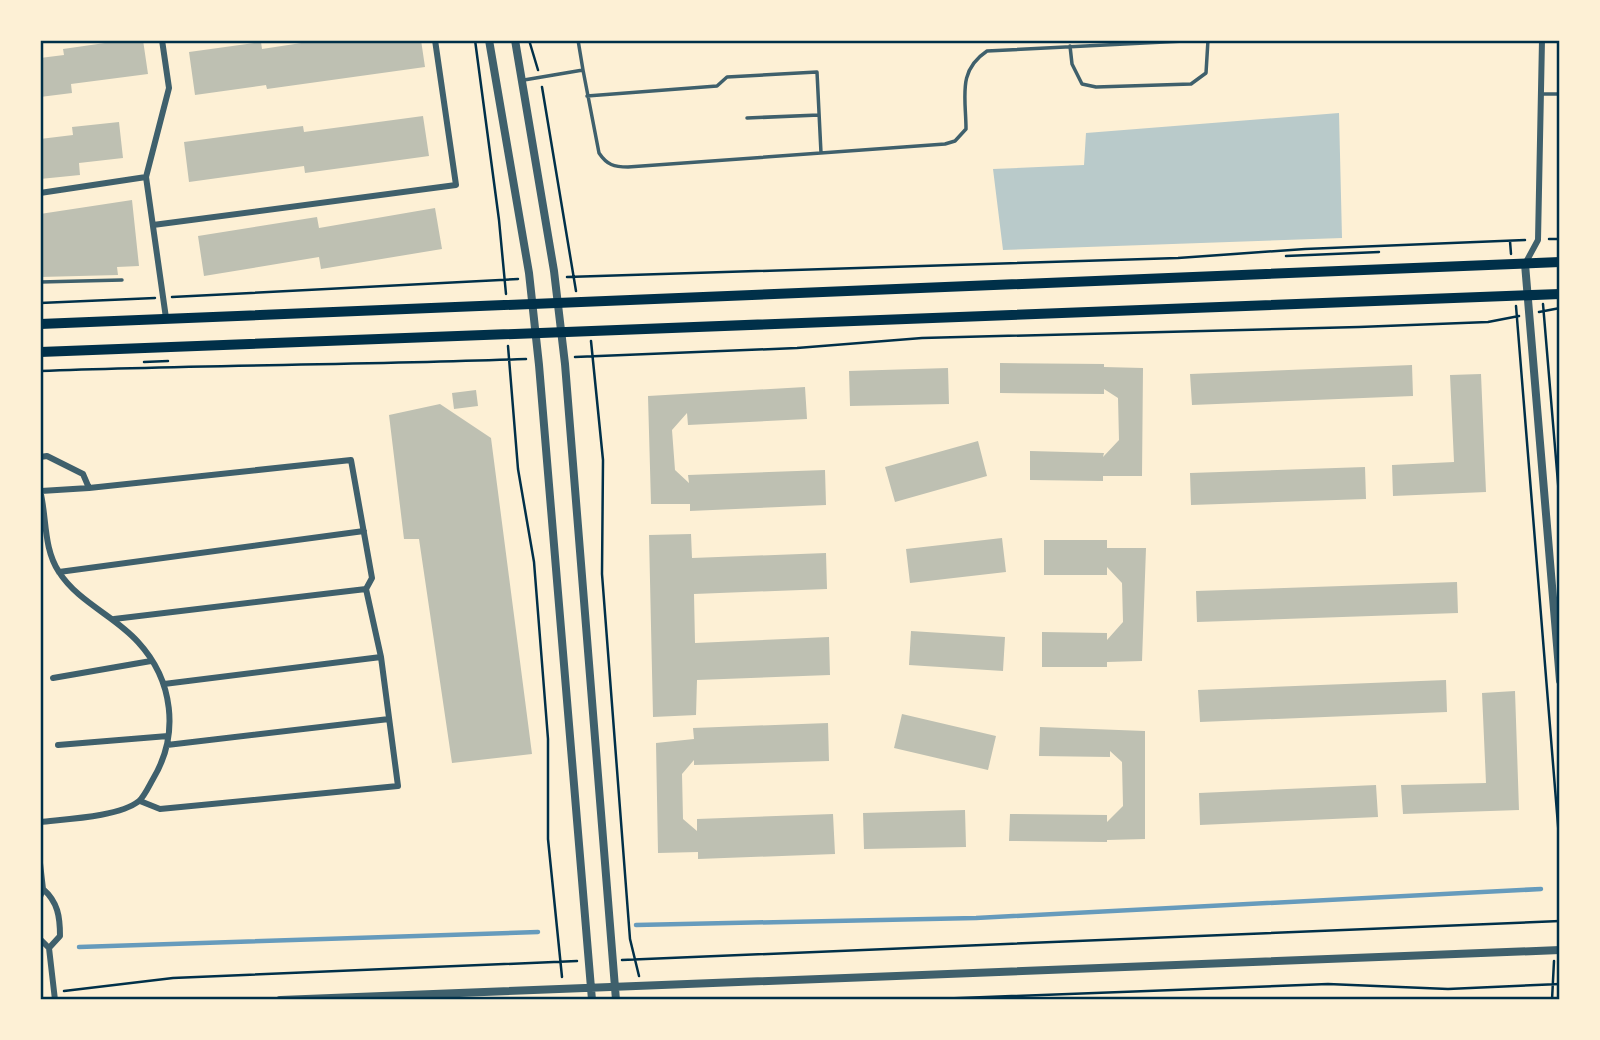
<svg xmlns="http://www.w3.org/2000/svg" width="1600" height="1040" font-family="Raleway,sans-serif">
<rect width="100%" height="100%" fill="#fdf0d5"/>
<!-- green -->
<path fill="#b9caca" d="M1339 113 1342 238 1003 250 993 169 1084 165 1086 133Z"/>
<g fill="none" stroke-linecap="round" stroke-linejoin="round">
<!-- stream -->
<path stroke="#669bbc" stroke-width="4.5" d="M636 925 976 918 1541 889
M79 947 538 932"/>
</g>
<!-- building -->
<path fill="#bec0b2" d="M126 40H143L148 74 71 84 72 93 40 97V58L64 55 63 49Z
M321 40H421L425 67 267 89 266 85 195 95 189 52 261 42 262 49Z
M423 116 429 156 305 173 304 166 189 182 184 142 303 126 304 132Z
M119 122 123 158 79 163 80 175 40 179V139L73 135 72 127Z
M132 200 139 266 117 267 118 275 40 277V214Z
M435 208 442 249 321 269 319 257 204 276 198 236 317 217 319 228Z
M1000 363 1104 364V367L1143 368 1142 476H1103V481L1030 480V451L1104 453 1103 457 1119 440 1118 398 1104 389V394L1000 393Z
M1412 365 1413 396 1192 405 1190 374Z
M948 368 949 404 850 406 849 371Z
M1481 374 1486 492 1393 496 1392 465 1454 462 1450 375Z
M805 387 807 419 688 425 687 413 672 430 675 470 689 483 688 475 825 470 826 505 690 511V504H651L648 396Z
M476 390 478 406 454 409 452 393Z
M440 404 491 438 532 754 452 763 419 539H404L389 415Z
M978 441 987 476 895 502 885 467Z
M1365 467 1366 499 1191 505 1190 473Z
M691 534 692 558 826 553 827 589 694 594 695 643 829 637 830 675 697 680 696 715 653 717 649 535Z
M1002 538 1006 572 910 583 906 549Z
M1044 540H1107V548H1146L1142 661 1107 662V667H1042V632L1107 633V640L1123 622 1122 583 1107 567V575H1044Z
M1457 582 1458 613 1197 622 1196 591Z
M911 631 1005 637 1003 671 909 665Z
M1446 680 1447 712 1200 722 1198 690Z
M1515 691 1519 810 1403 814 1401 785 1486 783 1482 693Z
M902 714 996 736 988 770 894 748Z
M828 723 829 761 694 765V760L682 774 683 819 697 831V819L833 814 835 854 698 859V852L658 853 656 743 694 739 693 728Z
M1040 727 1145 731V839L1107 840V842L1009 841 1010 814 1107 815V822L1123 806 1122 762 1110 751V757L1039 756Z
M1376 785 1378 817 1200 825 1199 793Z
M965 810 966 847 864 849 863 813Z"/>
<g fill="none" stroke-linecap="round" stroke-linejoin="round">
<!-- path -->
<path stroke="#003049" stroke-width="2.5" d="M475 40 499 220 506 294
M529 40 538 70
M542 87 576 291
M1549 239H1560
M1510 241 1511 254
M1286 256 1379 252
M567 277 1178 258 1305 249 1525 240
M172 297 518 279
M40 303 155 298
M1543 304 1560 507
M1516 306 1560 850
M1539 312 1560 308
M591 341 603 460 602 574 630 939 639 976
M508 346 518 469 534 562 548 739V839L562 977
M575 357 797 348 922 338 1359 327 1488 322 1519 316
M144 362 168 361
M40 371C202 365 364 365 526 359
M622 960 1560 921
M64 991 173 978 577 961
M909 1000 1328 984 1448 989 1560 984
M1552 1000 1554 961"/>
<!-- service -->
<path stroke="#3f606c" stroke-width="3.5" d="M578 40 583 70
M1070 46 1072 64 1082 84 1096 87 1191 84 1206 73 1208 40
M524 80 583 70 599 153C607 165 614 167 628 167L945 144 955 141 966 129C966 97 957 71 987 51L1204 40
M1541 94H1560
M587 96 717 86 727 77 817 72 821 153
M747 118 819 115
M40 282 122 280"/>
<!-- minor -->
<path stroke="#3f606c" stroke-width="6" d="M162 40 169 88 146 177 166 318
M40 193 146 177
M153 225 456 185 435 40
M1525 264 1538 240 1542 40
M40 457 47 456 83 474 89 488 351 460 372 578 366 589 114 619
M40 490C47 517 43 548 59 572 78 602 115 616 138 642 173 680 180 734 153 779 149 786 144 797 139 801 119 817 66 819 40 822
M41 491 89 488
M59 572 364 531
M53 678 151 661
M164 684 381 657
M58 745 168 736
M167 745 389 719
M140 801 160 809 398 786 381 657 366 589
M40 863 43 889 40 897
M43 889C58 902 60 917 60 936L49 948
M40 939 49 948 55 1000"/>
<!-- tertiary -->
<path stroke="#3f606c" stroke-width="8" d="M489 40 529 273 539 365 592 1000
M515 40 554 271 565 364 616 1000
M1525 264 1560 681
M280 1000 1560 950"/>
<!-- primary -->
<path stroke="#003049" stroke-width="10" d="M40 324 1560 262
M40 352 1560 294"/>
</g>
<!-- border -->
<rect width="1600" height="1040" fill="none" stroke="#fdf0d5" stroke-width="84"/>
<rect x="42" y="42" width="1516" height="956" fill="none" stroke="#003049" stroke-width="2.5"/>
</svg>
